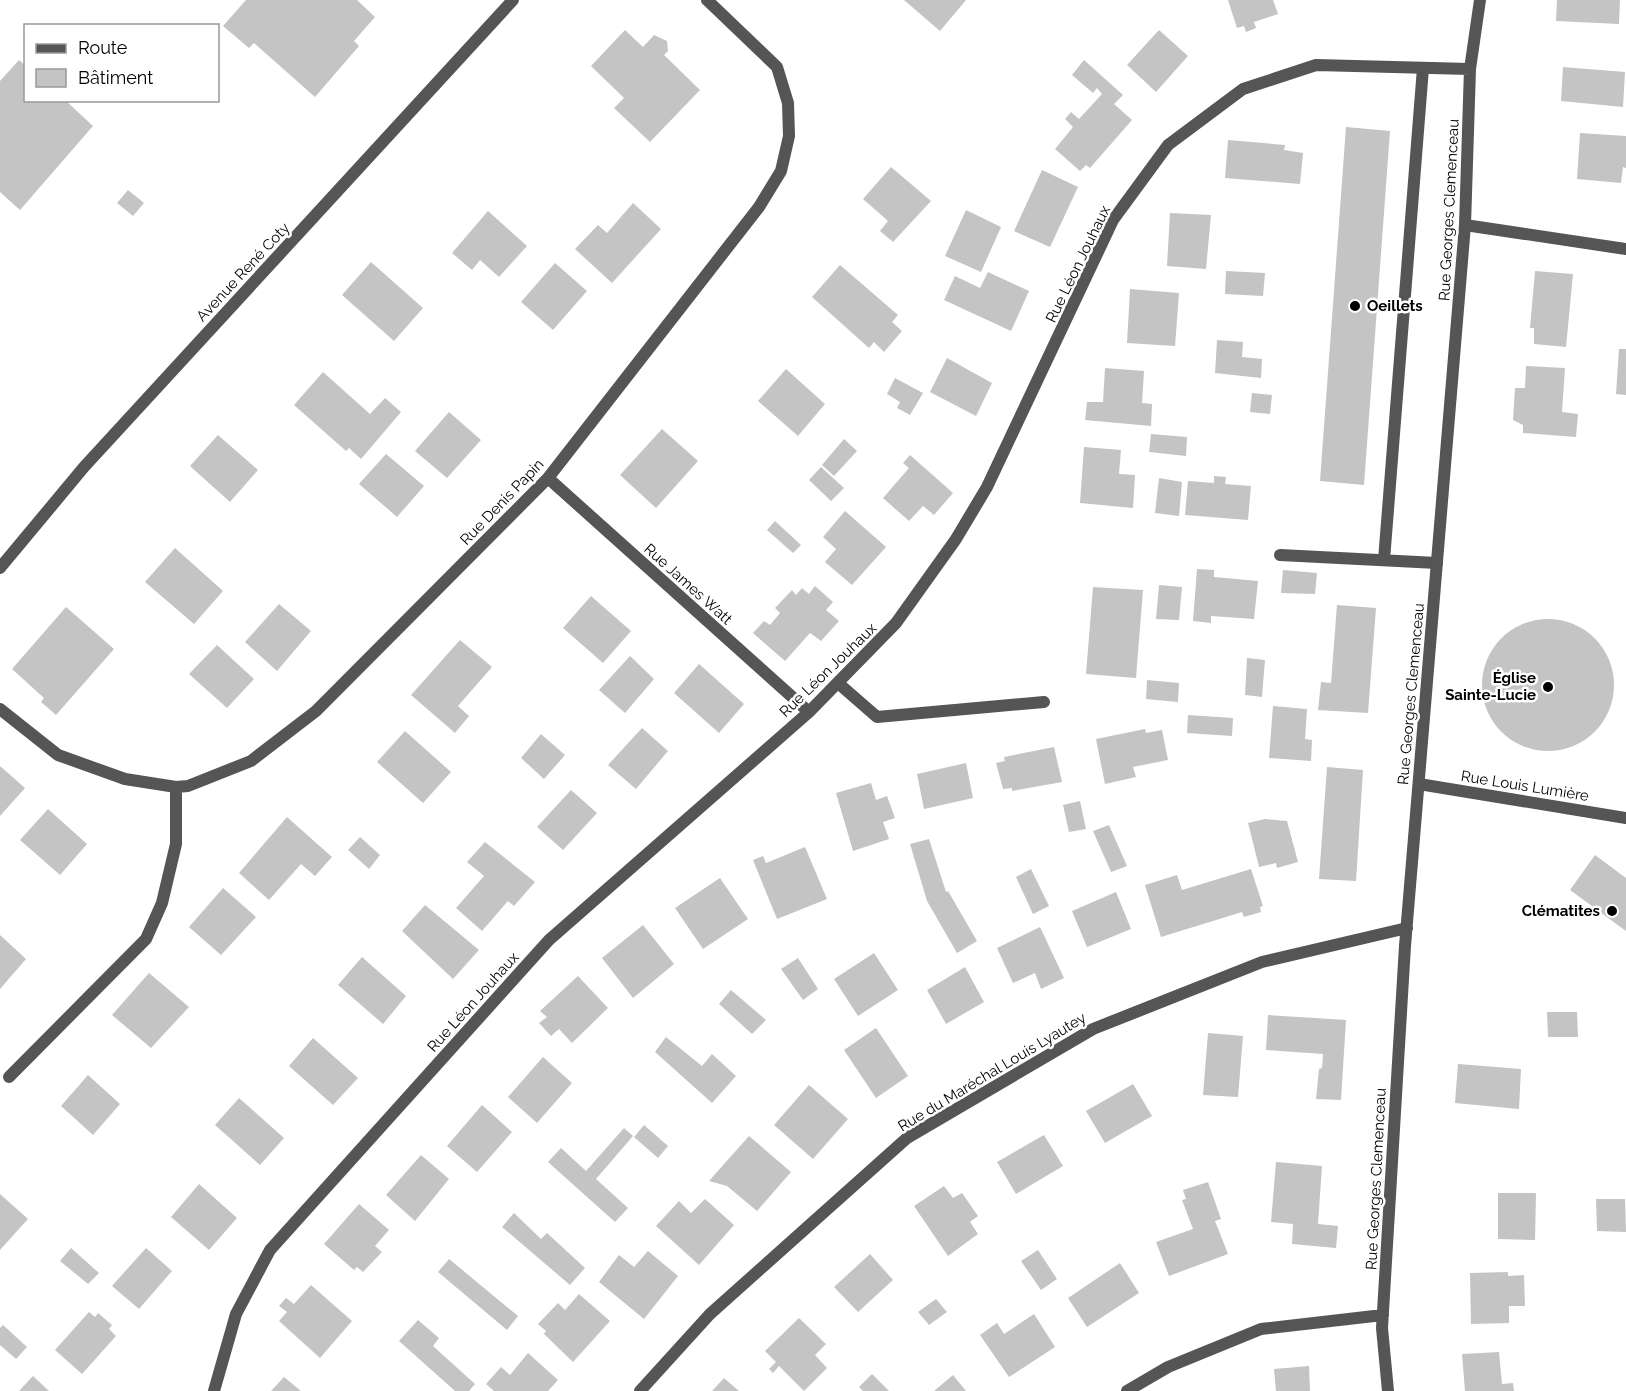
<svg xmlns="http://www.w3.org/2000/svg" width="1626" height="1391" font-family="Raleway,sans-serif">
<rect width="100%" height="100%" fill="#fff"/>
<!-- building -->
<path fill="#c4c4c4" d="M246 0H357L375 17 354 41 359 46 315 97 254 43 249 48 223 26Z
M904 0H966L940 31Z
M1228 0H1273L1278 14 1254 22 1256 28 1246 32 1244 26 1237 28Z
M1557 0H1620L1619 24 1556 21Z
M625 30 643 47 654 35 667 41 668 51 664 55 700 90 650 142 614 108 624 98 591 66Z
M1159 30 1188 56 1156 92 1127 65Z
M19 60 26 66V100H65L93 126 20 210 0 192V81Z
M1084 60 1123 95 1114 104 1132 120 1090 168 1086 165 1080 171 1055 149 1073 127 1065 119 1071 112 1079 119 1102 94 1097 88 1093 93 1072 75Z
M1563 67 1625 72 1623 107 1561 101Z
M1346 127 1390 131 1364 485 1320 481Z
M1580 133 1626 136V168L1623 167 1621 183 1577 179Z
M1228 140 1285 145 1284 150 1303 153 1300 184 1225 178Z
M891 167 931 201 893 242 880 231 888 221 863 199Z
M1042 170 1078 187 1050 247 1014 231Z
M128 190 144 203 133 216 117 203Z
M633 203 661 229 612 283 575 249 598 225 607 233Z
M966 210 1001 227 981 272 945 256Z
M488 211 527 246 499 277 480 260 472 270 452 253Z
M1170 213 1211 215 1206 269 1167 266Z
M371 262 423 308 394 341 342 295Z
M555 263 587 291 553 330 521 302Z
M840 265 898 315 892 322 902 331 884 352 874 342 869 348 812 297Z
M1226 271 1265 273 1263 296 1225 294Z
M1535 271 1573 274 1566 347 1534 344V328H1530Z
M988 272 1029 291 1011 331 944 300 955 276 980 288Z
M1130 289 1179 293 1175 346 1127 343Z
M1217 340 1243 342 1242 357 1262 359 1261 378 1215 373Z
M1619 349H1626V395L1616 394Z
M947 358 992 383 976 416 930 392Z
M1526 366 1565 368 1562 412 1578 414 1576 437 1523 433V425L1513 420 1515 388H1525Z
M1105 368 1144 371 1142 403 1152 404 1151 426 1085 420 1087 402H1103Z
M786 369 825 404 798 436 758 401Z
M323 372 370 414 385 398 401 412 361 459 349 448 346 451 294 405Z
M895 378 923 393 910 415 897 408 900 402 887 394Z
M1252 393 1272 395 1270 414 1250 412Z
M449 412 481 440 447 478 415 451Z
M662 429 698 461 656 508 620 475Z
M1151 434 1187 437 1186 456 1149 452Z
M218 435 258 470 230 502 190 466Z
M844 439 857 451 834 476 822 465Z
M1084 447 1121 450 1119 474 1135 475 1133 508 1080 503Z
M386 454 424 486 397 517 359 484Z
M910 455 953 493 934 515 923 506 909 521 883 498 909 468 903 463Z
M821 467 844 488 831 501 809 480Z
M1214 476 1226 477 1225 484 1251 486 1248 520 1185 515 1188 481 1214 483Z
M1159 478 1182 482 1179 516 1155 513Z
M845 511 886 547 852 585 825 562 836 549 823 537Z
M775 521 801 545 793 553 767 530Z
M175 548 223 591 194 624 145 582Z
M1197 569 1214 570V577L1258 581 1254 619 1211 616V623L1193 621Z
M1283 570 1317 573 1315 594 1281 593Z
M1159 585 1182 587 1179 620 1156 619Z
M815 586 833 602 826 610 839 621 821 641 810 633 785 661 753 633 764 621 770 625 780 613 775 608 792 590 796 595 802 588 809 594Z
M1093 587 1143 590 1136 678 1086 674Z
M591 596 631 631 603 663 563 628Z
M279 604 311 631 277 671 245 642Z
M1337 605 1376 608 1368 713 1318 710 1321 682 1331 683Z
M66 607 114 649 56 715 41 702 44 698 12 669Z
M1482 685a66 66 0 1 1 132 0a66 66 0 1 1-132 0Z
M460 640 492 667 458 706 469 716 455 733 411 695Z
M217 645 254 679 227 708 189 674Z
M630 656 654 679 625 713 599 690Z
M1247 658 1265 660 1262 697 1245 695Z
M699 664 744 704 719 733 674 693Z
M1147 680 1179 683 1178 702 1146 699Z
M1273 706 1307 709 1305 739 1312 740 1311 761 1269 758Z
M1188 715 1233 718 1232 736 1187 733Z
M642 728 668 751 636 789 608 765Z
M1145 729 1146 733 1162 730 1168 760 1133 767 1136 777 1105 784 1096 739Z
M405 731 451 772 423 803 377 762Z
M541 734 565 755 544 779 521 758Z
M1054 747 1062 782 1012 791V788L1003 789 996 763 1005 761 1004 757Z
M966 763 973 798 924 809 917 774Z
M0 766 25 788 0 816Z
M1327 767 1363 770 1356 881 1319 879Z
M871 783 876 800 887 796 895 818 883 822 889 839 853 851 836 793Z
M571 790 597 813 563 850 537 827Z
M1080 801 1086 829 1069 832 1063 805Z
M48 809 87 844 60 875 20 840Z
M287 817 332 857 315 876 301 864 269 900 239 873Z
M1265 819 1287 821 1298 862 1277 868 1276 863 1259 867 1248 823Z
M1109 825 1127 866 1111 872 1093 831Z
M360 837 380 855 369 869 348 850Z
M929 839 946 892 948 891 977 941 957 953 927 901 910 844Z
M485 842 535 882 514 906 508 901 482 931 456 908 484 876 467 862Z
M805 847 827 899 777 919 753 860 763 856 766 863Z
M1595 855 1626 878V931L1570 890Z
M1031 869 1049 906 1033 914 1016 877Z
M1251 869 1263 906 1260 907 1261 912 1244 917 1242 912 1161 937 1145 885 1177 875 1182 890Z
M720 878 748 919 703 949 675 908Z
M223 888 256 917 221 955 189 927Z
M1116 892 1131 929 1087 947 1072 911Z
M425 905 479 950 453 979 402 931Z
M643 925 674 964 633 998 602 958Z
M1040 927 1064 978 1041 989 1035 973 1013 983 997 948Z
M0 935 26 959 0 989Z
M874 953 898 990 858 1016 834 979Z
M362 957 406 996 383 1024 338 985Z
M798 958 818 989 803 1000 781 969Z
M965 967 984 1002 946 1024 927 990Z
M149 973 189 1007 151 1048 112 1015Z
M578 976 608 1008 572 1043 559 1029 551 1036 539 1023 547 1017 540 1011Z
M731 990 766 1020 752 1034 719 1004Z
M1547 1012H1577L1578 1037H1548Z
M1268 1015 1346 1020 1341 1100 1316 1099 1319 1069 1322 1068 1323 1054 1266 1050Z
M876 1028 908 1076 876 1098 844 1050Z
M1208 1033 1243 1036 1238 1097 1203 1095Z
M666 1037 702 1066 712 1054 736 1076 712 1103 655 1052Z
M313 1038 358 1078 333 1105 289 1066Z
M543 1057 572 1083 537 1123 508 1097Z
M1458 1064 1521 1069 1519 1109 1455 1103Z
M88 1075 120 1104 93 1135 61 1106Z
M1133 1084 1152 1116 1105 1143 1086 1111Z
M809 1085 848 1119 813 1159 774 1125Z
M239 1098 284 1138 260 1165 215 1125Z
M482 1105 512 1132 477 1172 447 1146Z
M644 1125 668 1146 658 1158 634 1137Z
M624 1128 633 1136 596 1179 628 1208 615 1222 548 1162 561 1148 586 1171Z
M1044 1135 1063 1166 1016 1194 997 1162Z
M749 1136 791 1172 757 1211 727 1186 709 1181Z
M421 1155 449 1179 415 1221 386 1195Z
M1276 1162 1322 1166 1318 1224 1338 1226 1336 1248 1292 1244 1293 1224 1271 1222Z
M1208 1182 1221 1219 1215 1221 1228 1254 1169 1276 1156 1242 1193 1229 1182 1200 1186 1199 1183 1190Z
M199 1184 237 1218 209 1250 171 1217Z
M944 1186 953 1198 962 1193 978 1216 970 1222 978 1234 948 1256 914 1206Z
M1498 1193H1536L1535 1240 1498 1239Z
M0 1194 28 1219 0 1250Z
M705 1199 734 1225 699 1265 656 1226 679 1201 691 1213Z
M1596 1199H1625L1626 1232 1597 1231Z
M359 1204 389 1230 375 1246 382 1252 363 1272 357 1267 354 1270 324 1244Z
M514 1213 541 1239 547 1233 585 1268 570 1285 502 1227Z
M71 1248 99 1273 88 1284 60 1261Z
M146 1248 172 1271 139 1309 112 1286Z
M1038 1250 1057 1279 1041 1290 1021 1261Z
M648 1251 678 1276 644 1319 599 1282 619 1255 634 1267Z
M870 1254 893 1280 858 1312 834 1287Z
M449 1259 518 1316 507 1330 438 1272Z
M1120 1263 1139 1293 1087 1327 1068 1298Z
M1508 1272V1276L1524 1275 1525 1306H1509V1323L1471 1324 1470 1273Z
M311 1285 352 1321 320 1358 279 1321 287 1312 279 1306 286 1298 294 1304Z
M579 1294 610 1321 573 1362 544 1334 546 1331 538 1324 558 1303 565 1310Z
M936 1299 947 1312 929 1325 918 1312Z
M89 1312 95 1317 98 1313 112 1325 109 1329 116 1336 82 1374 55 1350Z
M1034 1314 1055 1347 1009 1377 980 1335 997 1323 1004 1334Z
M799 1318 826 1344 815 1355 827 1368 804 1391 779 1366 773 1373 769 1369 776 1362 765 1351Z
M418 1320 439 1338 433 1346 475 1384 469 1391H455L399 1341Z
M3 1325 27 1347 16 1359 0 1345V1328Z
M1499 1352 1502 1384 1513 1383 1514 1391H1465L1462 1354Z
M528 1353 558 1380 548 1391H494L486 1384 501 1367 510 1375Z
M1309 1366 1310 1391H1276L1274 1369Z
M872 1374 889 1391H863L859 1387Z
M953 1375 966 1391H934Z
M33 1376 49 1391H19Z
M284 1377 301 1391H271Z
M724 1378 739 1391H712Z"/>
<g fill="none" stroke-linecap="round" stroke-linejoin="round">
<!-- service -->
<path stroke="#555" stroke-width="12" d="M1280 555 1437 563
M1384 560 1423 68
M838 683 877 717 1044 702"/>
<!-- minor -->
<path stroke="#555" stroke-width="12" d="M1465 225 1626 249
M548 478 809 712
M0 709 58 755 125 779 176 787 188 786 251 761 316 711 548 478 759 207 781 171 789 136 788 103 777 67 707 0
M1419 784 1626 818
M9 1077 146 939 162 903 176 844V787
M214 1391 236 1314 270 1250 549 940 809 712 896 623 956 539 987 487 1113 220 1168 145 1243 89 1316 65 1470 69
M640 1391 710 1314 907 1138 1093 1029 1262 962 1407 928
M1127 1391 1168 1367 1261 1329 1383 1315
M1388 1391 1382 1328 1405 946 1465 225 1470 69 1480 0"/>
<!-- tertiary -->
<path stroke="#555" stroke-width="12" d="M0 568 84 467 513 0"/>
</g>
<!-- markers -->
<g fill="#000" stroke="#fff" stroke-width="2">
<circle cx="1355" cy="306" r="6"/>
<circle cx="1548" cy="687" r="6"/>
<circle cx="1612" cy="911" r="6"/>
</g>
<g text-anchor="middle" stroke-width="5" stroke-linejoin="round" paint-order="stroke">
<!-- street labels -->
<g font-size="15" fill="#000" stroke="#fff">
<text transform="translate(1449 210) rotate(-87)" y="5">Rue Georges Clemenceau</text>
<text transform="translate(1078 264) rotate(-64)" y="5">Rue Léon Jouhaux</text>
<text transform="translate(243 272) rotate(-47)" y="5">Avenue René Coty</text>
<text transform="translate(502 502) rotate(-46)" y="5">Rue Denis Papin</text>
<text transform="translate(688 584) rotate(42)" y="5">Rue James Watt</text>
<text transform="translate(828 670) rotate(-44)" y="5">Rue Léon Jouhaux</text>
<text transform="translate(1411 694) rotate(-85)" y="5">Rue Georges Clemenceau</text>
<text transform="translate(1525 786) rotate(9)" y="5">Rue Louis Lumière</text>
<text transform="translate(473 1002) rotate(-48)" y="5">Rue Léon Jouhaux</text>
<text transform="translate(992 1072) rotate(-31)" y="5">Rue du Maréchal Louis Lyautey</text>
<text transform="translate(1376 1179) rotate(-87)" y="5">Rue Georges Clemenceau</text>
</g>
<!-- poi labels -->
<g font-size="15" font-weight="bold" fill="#000" stroke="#fff" text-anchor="end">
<text x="1367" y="311" text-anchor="start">Oeillets</text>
<text x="1536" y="683">Église<tspan x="1536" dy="17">Sainte-Lucie</tspan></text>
<text x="1600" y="916">Clématites</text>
</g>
</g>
<!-- legend -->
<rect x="24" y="24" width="195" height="78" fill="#ffffff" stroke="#999999" stroke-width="1.5"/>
<rect x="36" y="44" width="30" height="9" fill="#555555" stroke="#999999" stroke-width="1.5"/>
<text x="78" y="54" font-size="18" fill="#000000">Route</text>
<rect x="36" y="69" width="30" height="18" fill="#c4c4c4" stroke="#999999" stroke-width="1.5"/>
<text x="78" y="84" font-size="18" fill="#000000">Bâtiment</text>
</svg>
